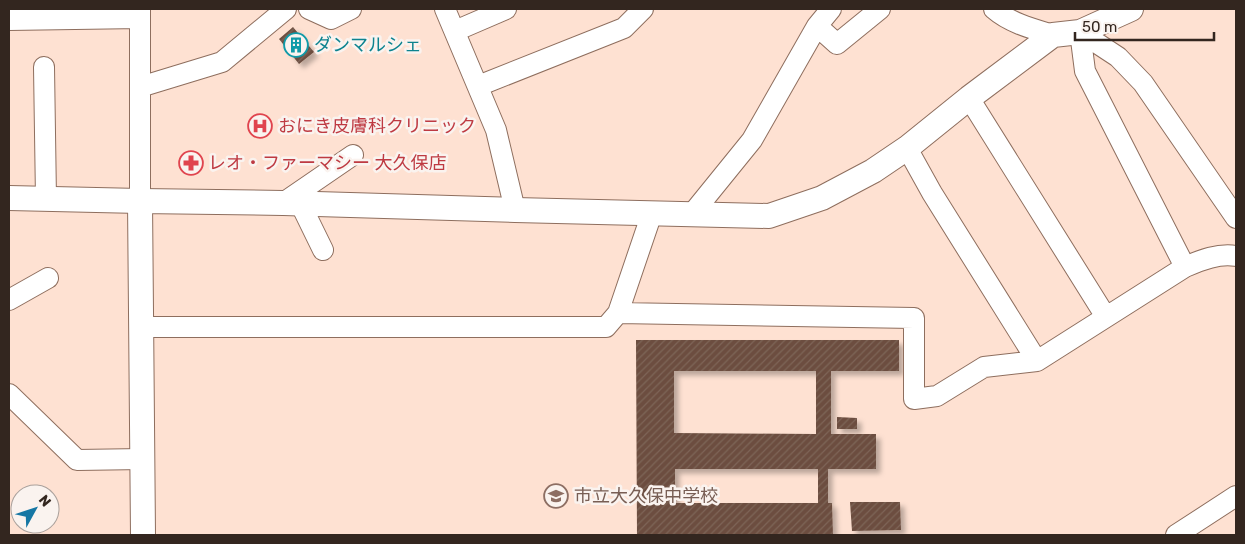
<svg xmlns="http://www.w3.org/2000/svg" width="1245" height="544" font-family="Rubik,'Noto Sans JP',sans-serif">
<defs>
<pattern id="building-hatch" width="6" height="6" patternUnits="userSpaceOnUse" patternTransform="scale(1.25)"><rect width="6" height="6" fill="#6c4e3f"/><path d="M-1 1l2-2M0 6l6-6M5 7l2-2" fill="none" stroke="#7d6458"/></pattern>
<filter id="shadow"><feDropShadow dx="4.5" dy="4.5" stdDeviation="2.5" flood-color="#0004"/></filter>
</defs>
<rect width="100%" height="100%" fill="#fee1d2"/>
<!-- building -->
<path fill="url(#building-hatch)" fill-rule="evenodd" filter="url(#shadow)" d="M293 27 314 52 299 64 279 39Z
M636 340H899V371H831V434H876V469H828V503H832L833 535H637ZM674 371H816V434L674 433ZM675 469H818V503H675Z
M837 417 857 418V429H837Z
M850 502H900L901 530 852 531Z"/>
<g fill="none" stroke-linecap="round" stroke-linejoin="round">
<!-- minor casing -->
<g stroke="#8e6e5e" stroke-width="22">
<path id="minor" d="M140 9V201
M309 9 331 19 351 9
M445 9 496 130 515 210
M994 9C1010 23 1033 29 1053 35
M9 20 140 18
M817 26 837 44 880 9
M455 31 506 9
M1080 32 1085 71 1185 267
M1080 32 1118 57 1143 83 1236 218
M44 67 46 199
M478 86 624 28 643 9
M140 87 222 62 286 9
M969 98 1106 317
M907 148 932 193 1037 361
M283 203 353 155
M300 203 323 250
M692 214 752 140 817 26 831 9
M9 300 48 278
M618 313 914 318V399L937 396 984 367 1037 361 1185 267C1201 260 1219 253 1236 256
M142 327H606L618 313 652 213
M9 394 77 460 143 459
M1176 535 1236 496"/>
</g>
<!-- tertiary casing -->
<g stroke="#8e6e5e" stroke-width="26">
<path id="tertiary" d="M9 198 140 201 283 203 515 210 769 216 822 198 873 171 907 148 969 98 1053 35 1080 32 1131 9
M140 201 143 535"/>
</g>
<!-- minor -->
<use href="#minor" stroke="#fff" stroke-width="20"/>
<!-- tertiary -->
<use href="#tertiary" stroke="#fff" stroke-width="24"/>
</g>
<!-- icons -->
<defs>
<g id="building-ring" transform="scale(1.25)"><circle r="9.5" fill="#faf3ef" stroke="#0f9aa8" stroke-width="1.5"/><path d="M-4-6H4V6H1V3H-1V6H-4ZM-2.5-4.3h1.7v1.8h-1.7ZM.8-4.3h1.7v1.8H.8ZM-2.5-1h1.7V.8h-1.7ZM.8-1h1.7V.8H.8Z" fill="#0f9aa8"/></g>
<g id="hospital-ring" transform="scale(1.25)"><circle r="9.5" fill="#faf3ef" stroke="#e0444e" stroke-width="1.5"/><path d="M-5-5h3v3.5h4V-5h3V5h-3V1.5h-4V5h-3Z" fill="#e0444e"/></g>
<g id="pharmacy-ring" transform="scale(1.25)"><circle r="9.5" fill="#faf3ef" stroke="#e0444e" stroke-width="1.5"/><path d="M-2-6h4v4h4v4h-4v4h-4v-4h-4v-4h4Z" fill="#e0444e"/></g>
<g id="school-ring" transform="scale(1.25)"><circle r="9.5" fill="#faf3ef" stroke="#8d6e63" stroke-width="1.5"/><path d="M0-5L7-2L0 1L-7-2ZM-4 1L0 2.5L4 1V4Q0 6-4 4Z" fill="#8d6e63"/></g>
</defs>
<g fill-rule="evenodd">
<use href="#building-ring" x="296" y="45"/>
<use href="#hospital-ring" x="260" y="126"/>
<use href="#pharmacy-ring" x="191" y="163"/>
<use href="#school-ring" x="556" y="496"/>
</g>
<g text-anchor="middle" stroke-width="5" stroke-linejoin="round" paint-order="stroke">
<!-- culture labels -->
<g font-size="18" fill="#0d838f" stroke="#faf3ef" text-anchor="start">
<text x="314" y="51">ダンマルシェ</text>
</g>
<!-- health labels -->
<g font-size="18" fill="#be3a42" stroke="#faf3ef" text-anchor="start">
<text x="278" y="132">おにき皮膚科クリニック</text>
<text x="208" y="169">レオ・ファーマシー 大久保店</text>
</g>
<!-- education labels -->
<g font-size="18" fill="#785e54" stroke="#faf3ef" text-anchor="start">
<text x="574" y="502">市立大久保中学校</text>
</g>
</g>
<!-- border -->
<rect width="1245" height="544" fill="none" stroke="#33261f" stroke-width="20"/>
<!-- north arrow -->
<g transform="translate(35 509) rotate(50)"><circle r="24" fill="#faf3ef" stroke="#aaa19c"/>
<path d="M0-4L9 19L0 12L-9 19Z" fill="#1677a4"/>
<text y="-8" font-size="14" font-weight="bold" text-anchor="middle" fill="#33261f">N</text>
</g>
<!-- scale -->
<path d="M1075 32v8h139v-8" fill="none" stroke="#33261f" stroke-width="2.5"/>
<text x="1082" y="32" font-size="15" fill="#33261f" stroke="#faf3ef" stroke-width="4" paint-order="stroke">50 m</text>
</svg>
